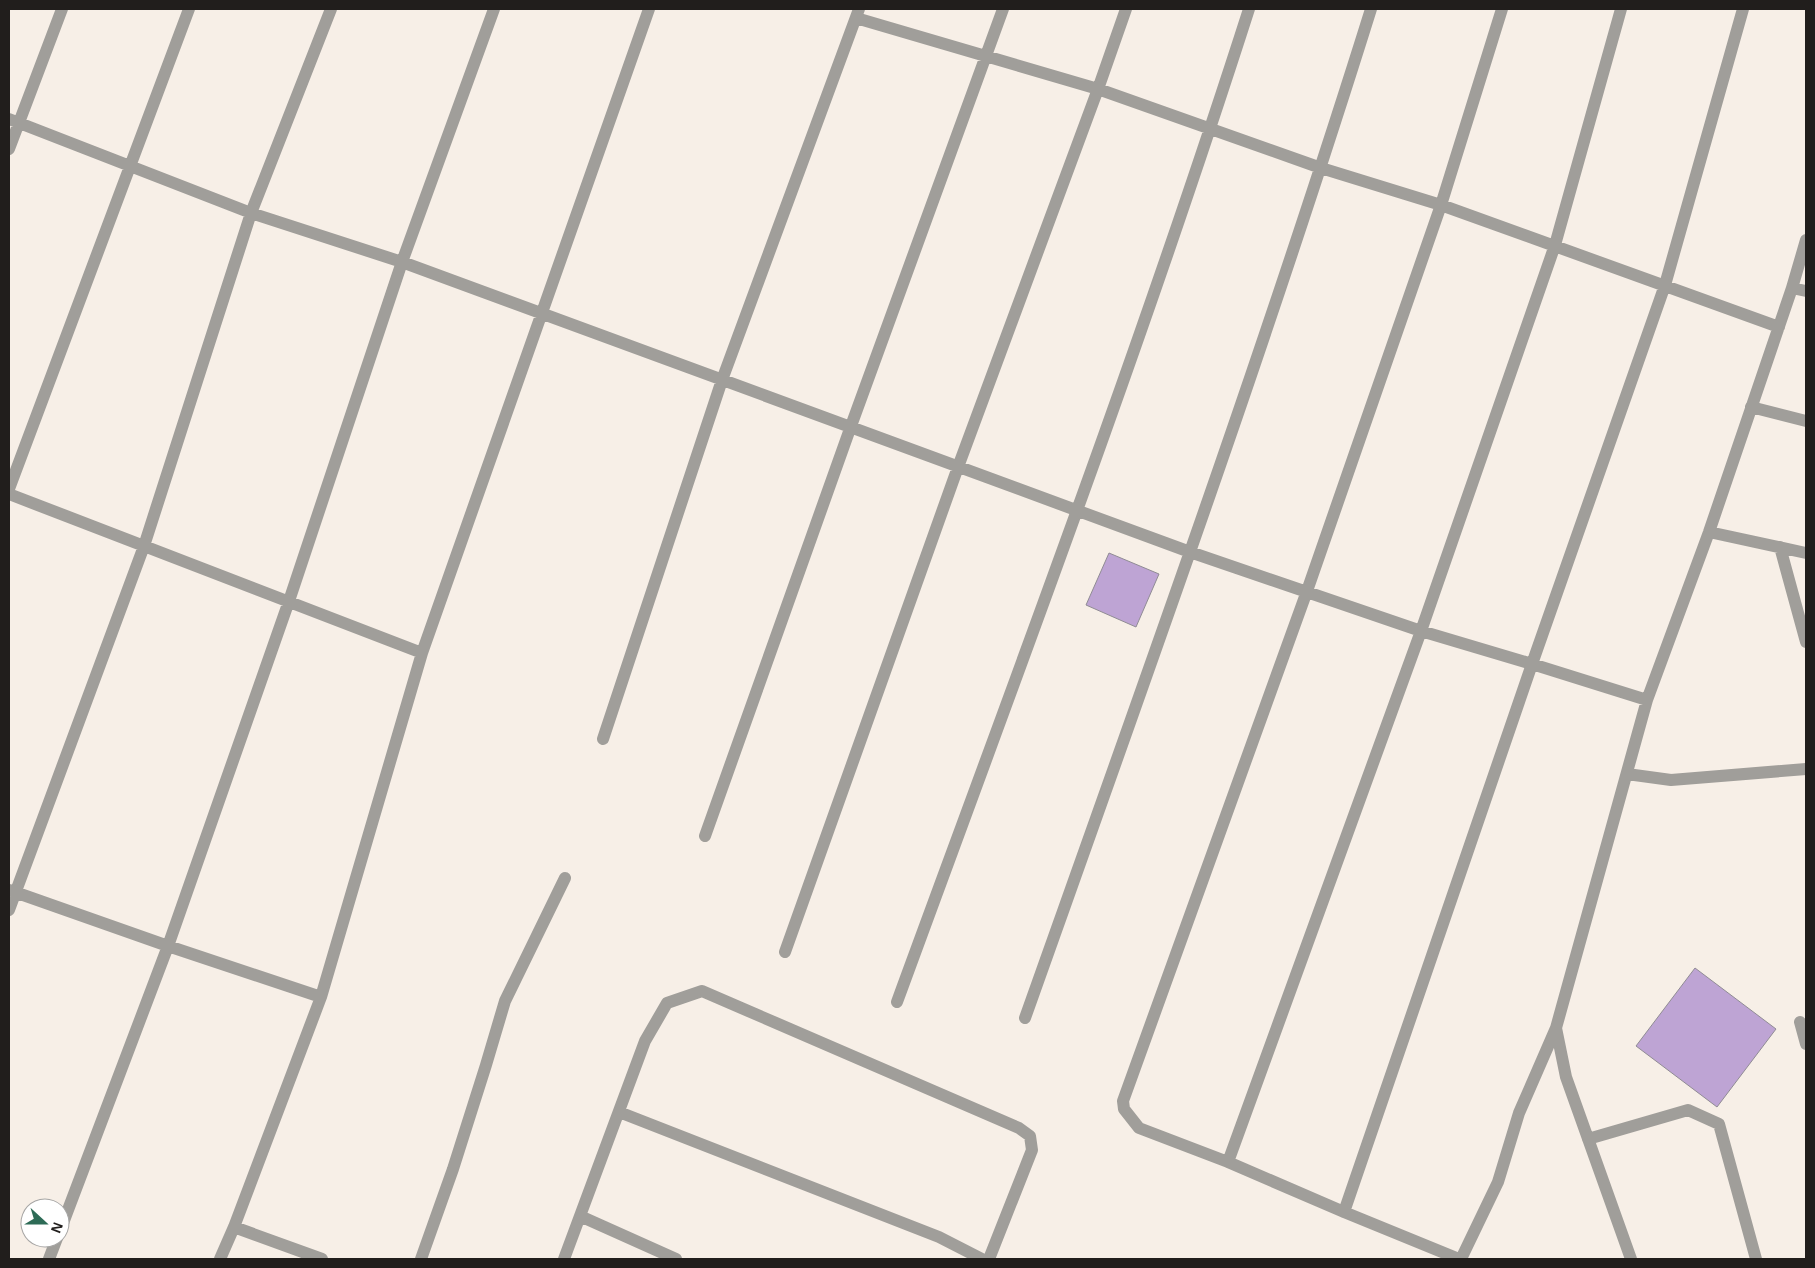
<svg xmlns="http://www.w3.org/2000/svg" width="1815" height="1268" font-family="Arial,sans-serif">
<rect width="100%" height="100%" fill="#f7efe7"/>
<!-- building -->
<path fill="#bea4d4" stroke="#908c94" d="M1109 553 1159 574 1136 627 1086 605Z
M1695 968 1776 1029 1717 1107 1636 1046Z"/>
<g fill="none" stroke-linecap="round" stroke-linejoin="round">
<!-- minor -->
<path stroke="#a09e9a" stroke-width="12" d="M856 18 1098 89 1321 168 1441 205 1779 327
M9 119 251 213 402 262 1190 552 1421 631 1532 664 1647 700
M9 149 62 9
M1792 288 1806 291
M1751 407 1806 421
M9 489 189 9
M9 494 422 653
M1709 532 1806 553
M1780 547 1806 642
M603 739 722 380 859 9
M1627 774 1671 780 1806 769
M705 836 851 426 1003 9
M9 890 168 946 321 997
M9 910 144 546 251 213 331 9
M785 952 958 467 1098 89 1126 9
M897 1002C1018 672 1142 343 1249 9
M1025 1018C1144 683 1265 348 1371 9
M1800 1022 1806 1044
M1556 1028 1566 1077 1631 1259
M619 1112 939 1237 982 1259
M1588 1139 1688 1110 1719 1124 1756 1259
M1228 1162 1421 631 1555 245 1621 9
M1344 1212 1532 664 1665 285 1743 9
M580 1216 676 1259
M234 1227 322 1259
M60 1231 168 946 289 601 402 262 494 9
M49 1259 57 1238
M220 1259 234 1227 321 997 422 653 649 9
M421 1259 453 1169 486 1065 505 1001 565 878
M564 1259 645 1041 667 1003 702 991 1019 1128 1030 1136 1032 1150 989 1259
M1459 1259 1344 1212 1228 1162 1139 1128 1124 1109 1123 1101 1307 591 1441 205 1502 9
M1461 1259 1498 1182 1519 1113 1556 1028 1647 700 1709 532 1792 288 1806 240"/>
</g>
<!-- border -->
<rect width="1815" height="1268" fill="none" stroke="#211e1c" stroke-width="20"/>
<!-- north arrow -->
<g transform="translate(45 1223) rotate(111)"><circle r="24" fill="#ffffff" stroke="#a6a5a4"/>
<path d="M0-4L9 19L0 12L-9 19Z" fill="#2d6b56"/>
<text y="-8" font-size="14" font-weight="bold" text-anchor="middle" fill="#211e1c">N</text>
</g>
</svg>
